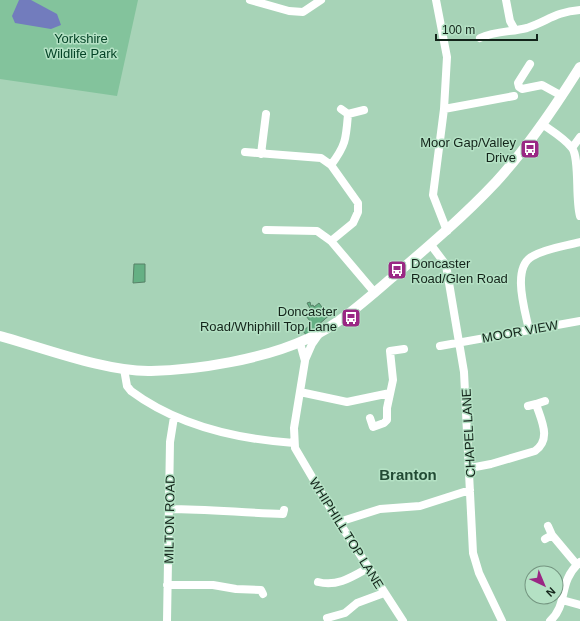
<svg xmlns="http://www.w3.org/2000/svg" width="580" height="621" font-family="Arial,sans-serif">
<rect width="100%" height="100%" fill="#a7d3b7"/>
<!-- green -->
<path fill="#83c39c" d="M0 0H138L117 96 0 79Z"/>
<!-- water -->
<path fill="#727cbd" d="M19 0H31L57 14 61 25 51 29 15 23 12 16Z"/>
<!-- building -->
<path fill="#65b084" stroke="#578167" d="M134 264H145V282L133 283Z
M310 302 311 306 313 305 314 307 319 303 324 310 327 312 329 310 332 313 318 325 319 327 307 336 303 331 310 325 308 322 310 321 306 316 312 312 307 303Z"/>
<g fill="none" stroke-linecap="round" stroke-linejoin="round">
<!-- minor -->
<path stroke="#fff" stroke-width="8" d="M250 0 289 11 303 12 321 0
M436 0 447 57 444 109 433 195 447 231
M506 0 510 21 515 30
M480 38C495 31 511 32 527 28 548 21 555 12 580 10
M530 64 518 83 519 87 522 89 542 85 562 96
M341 109 348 114 364 110
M444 109 514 96
M542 124C552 131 564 138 572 148 580 158 575 199 580 216
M572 148 580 137
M245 152 321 158 331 165 358 203V212L353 223 331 241
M261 154 266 114
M331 165C346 145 346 139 348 114
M266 230 317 231 331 241 375 293
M431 245 446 265 464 372 473 553 479 573 502 621
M529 330C525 310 511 267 533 256 547 248 565 246 580 242
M300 343 305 361 294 428 295 448 335 516 403 621
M440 346 580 321
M305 360 312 344 319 334
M124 369 127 386 131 391C178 426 236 439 294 443
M300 392 347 402 390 393
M536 404 545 401
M370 418 373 427 384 423 387 420V408L393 380 390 351 404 349
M470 468 491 464 535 451C552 439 541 420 536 404L528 406
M169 509C207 509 245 513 283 514L284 510
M339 522 380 509 420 506 470 490
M548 526 552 535 577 565
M545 539 552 535
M318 582C337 587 352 577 368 568
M167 585H213L236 589 261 590 263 594
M562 600 580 605
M327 618 345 613 357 603 384 593
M167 621 170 442 174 417
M550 621C569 604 557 582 580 562"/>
<!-- major -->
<path stroke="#fff" stroke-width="10" d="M0 336C44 348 106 372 151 371 198 370 264 359 307 339 339 325 368 298 395 275 430 245 465 215 496 182 528 147 555 107 580 67"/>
</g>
<!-- icons -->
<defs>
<g id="bus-square" transform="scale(1)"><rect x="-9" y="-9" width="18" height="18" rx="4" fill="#9a2784" stroke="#b4e1c4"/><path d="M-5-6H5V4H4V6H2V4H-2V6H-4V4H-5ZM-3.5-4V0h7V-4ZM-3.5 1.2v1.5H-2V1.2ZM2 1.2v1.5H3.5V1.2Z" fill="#fff"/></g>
</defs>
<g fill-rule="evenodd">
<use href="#bus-square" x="530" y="149"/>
<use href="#bus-square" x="397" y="270"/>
<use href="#bus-square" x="351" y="318"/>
</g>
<g text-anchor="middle" stroke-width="3" stroke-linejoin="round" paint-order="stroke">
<!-- park labels -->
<g font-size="13" fill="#044326" stroke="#b4e1c4">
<text x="81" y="43">Yorkshire<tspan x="81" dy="15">Wildlife Park</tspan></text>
</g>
<!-- poi labels -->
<g font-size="13" fill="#13241a" stroke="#b4e1c4" text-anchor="end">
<text x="516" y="147">Moor Gap/Valley<tspan x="516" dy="15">Drive</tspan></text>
<text x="411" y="268" text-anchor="start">Doncaster<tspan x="411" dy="15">Road/Glen Road</tspan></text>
<text x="337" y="316">Doncaster<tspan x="337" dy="15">Road/Whiphill Top Lane</tspan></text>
</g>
<!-- street labels -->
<g font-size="13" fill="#13241a" stroke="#b4e1c4">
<text transform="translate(520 331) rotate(-10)" y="5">MOOR VIEW</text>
<text transform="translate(468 433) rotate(-93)" y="5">CHAPEL LANE</text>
<text transform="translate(169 519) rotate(-89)" y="5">MILTON ROAD</text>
<text transform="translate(347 533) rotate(58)" y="5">WHIPHILL TOP LANE</text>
</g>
<!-- quarter labels -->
<g font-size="15" font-weight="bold" fill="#224b34" stroke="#b4e1c4">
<text x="408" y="480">Branton</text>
</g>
</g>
<!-- north arrow -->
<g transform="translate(544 585) rotate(136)"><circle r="19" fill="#b4e1c4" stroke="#749580"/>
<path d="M0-3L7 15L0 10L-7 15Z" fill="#9a2784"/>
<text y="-6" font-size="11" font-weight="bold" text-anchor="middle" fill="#13241a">N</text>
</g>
<!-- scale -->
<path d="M436 34v6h101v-6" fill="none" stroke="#13241a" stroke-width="2"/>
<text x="442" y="34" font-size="12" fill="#13241a" stroke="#b4e1c4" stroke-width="3" paint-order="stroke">100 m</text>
</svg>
